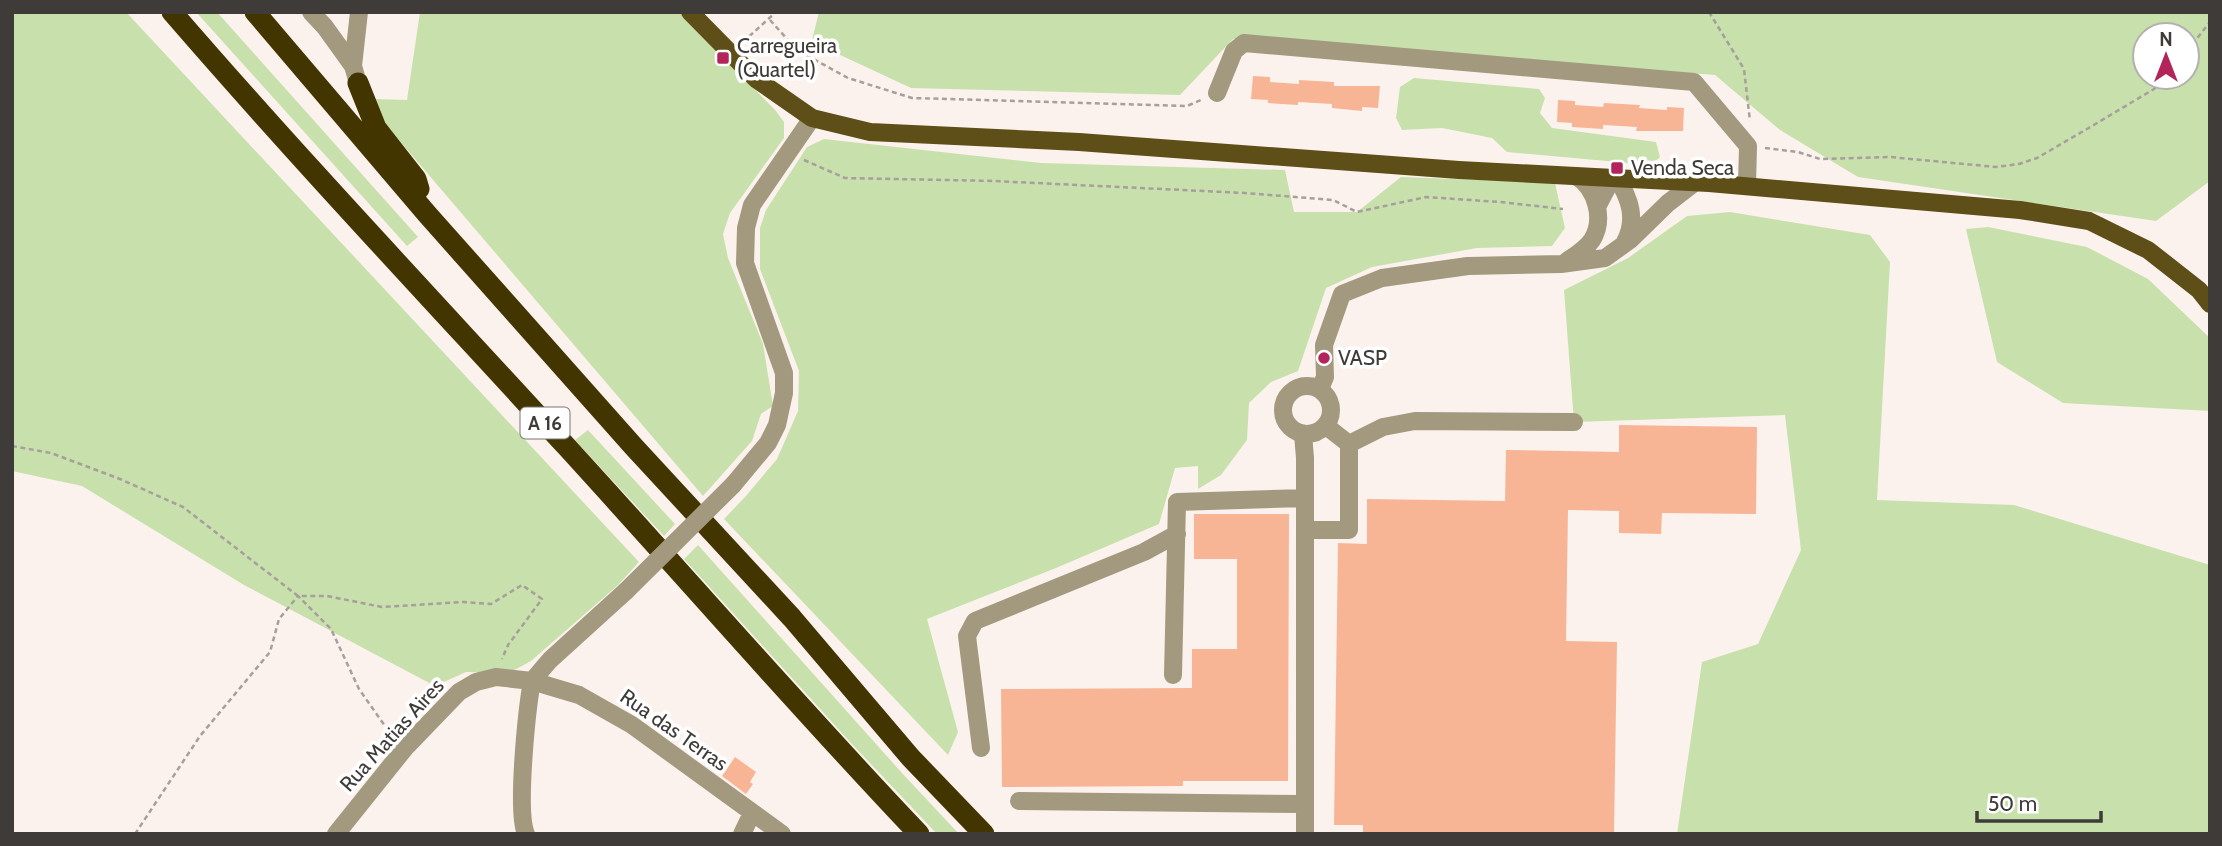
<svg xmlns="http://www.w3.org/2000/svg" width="2222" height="846" font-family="Cabin,sans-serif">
<rect width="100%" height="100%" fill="#fcf2ed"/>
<!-- green -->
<path fill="#c8e0ac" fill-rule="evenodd" d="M12 12H126L639 562 618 585 531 661 509 673 466 672 435 686 244 585 82 486 12 471Z
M196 12H217L418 237 407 246Z
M420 12H679L776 111 784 122V138L730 213 723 234 728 258 763 344 773 406 761 414 752 441 703 496 387 126 373 99 407 100Z
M819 12H2210V181L2156 221 1858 177 1780 130 1715 75 1233 39 1180 95 911 88 836 53 812 40ZM2145 35H2187V77H2145Z
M1414 78 1539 89 1545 98 1540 113 1552 128 1656 142 1660 157 1651 165 1507 152 1492 138 1442 128 1402 130 1396 118 1400 87Z
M824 139 1041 163 1285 170 1294 212H1357L1401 177 1555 183 1565 228 1552 246 1477 248 1372 267 1326 288 1298 371 1271 382 1249 403 1247 440 1221 475 1198 489V466L1175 468 1159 524 1056 568 927 619 958 732 948 755 724 519 745 497 777 459 798 411 799 371 760 269V228L766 210 807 147Z
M1730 212 1870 235 1890 262 1877 500 2014 505 2210 565V834H1677L1702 662 1758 644 1801 550 1785 415 1574 422 1564 290 1628 258 1687 216Z
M1988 227 2087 247 2148 279 2210 338V411L2063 403 1997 362 1966 229Z
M588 430 675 524 664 536 575 440Z
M698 545 902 773 959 834H937L850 742 684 559Z"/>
<!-- building -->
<path fill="#f7b596" d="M1253 76 1270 77V82L1299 84V80L1334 82V86H1380L1378 108 1362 107V111L1332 108V104L1298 102V105L1268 103V100L1251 99Z
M1558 100 1575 101V105L1603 107 1604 103 1640 105 1639 108 1667 110V107L1684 108 1683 131H1636L1637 127 1603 125V129L1572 127V123L1557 122Z
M1619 425 1757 427 1756 514 1662 513 1661 534 1619 533V511L1568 510 1566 641 1617 642 1614 834H1363V825H1334L1338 543 1367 544V499L1505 501 1506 450 1619 452Z
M1194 514H1289L1288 781H1183V786L1002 787 1001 689 1192 688V649H1237V559H1194Z
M735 757 756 772 750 782 753 784 746 794 722 776Z"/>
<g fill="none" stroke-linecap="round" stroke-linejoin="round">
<!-- path -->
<path stroke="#a69f9b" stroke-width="2.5" stroke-dasharray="5 3.5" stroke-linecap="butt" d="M1709 12 1744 69 1750 121
M770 20 797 50 848 78 912 98 1187 106 1201 100
M743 42 776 12
M2187 51 2210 22
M1765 148 1798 152 1820 159 1890 157 1996 167 2019 164 2037 158 2087 129 2154 89 2166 77
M804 160 845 178 994 181 1245 193 1333 200 1357 212 1426 197 1500 202 1563 209
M12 446 51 453 120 479 183 507 298 596H327L382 607 463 602 491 604 522 585 542 599 508 645 502 659
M135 834 200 736 270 652 279 619 298 596 331 629 359 689 392 736"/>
<!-- minor -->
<path stroke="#a2997e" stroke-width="18" d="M311 12 325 27 353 66
M358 83 353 66 359 12
M1217 93 1234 51 1244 43 1694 82 1748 146 1747 186
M1597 207 1608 186 1617 178C1630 199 1637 219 1625 242
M1567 261C1576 255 1586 249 1592 240 1605 219 1596 188 1576 176
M1283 410a24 24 0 1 1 48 0a24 24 0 1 1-48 0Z
M1320 389 1325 377 1324 345 1342 294 1382 278 1468 266 1561 264 1605 258 1630 240 1668 203 1694 183
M1326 426 1349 444 1383 427 1415 421 1574 422
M1303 434 1305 458V834
M733 485 768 443 777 425 784 393V373L745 263 746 228 752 205 812 118
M1305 530H1349V444
M1173 675 1177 502 1305 498
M532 681 550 660 626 591
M981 748 967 636 975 621 1144 552 1177 534
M1019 801 1305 804
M336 834 405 748 459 692 476 682 496 677 532 681 579 695 632 725 782 834
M526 834C516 811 527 709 532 681
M742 834 752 813"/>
<!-- major -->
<path stroke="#5e4e17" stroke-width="18" d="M690 12 756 79 812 118 870 132 1079 142 1459 170 1709 183 2020 210 2089 221 2148 250 2199 290 2210 304"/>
<!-- highway -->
<path stroke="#433500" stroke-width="21" d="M172 12C300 160 434 302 566 446 684 575 798 707 919 834
M255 12 427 214 634 447 792 618 911 758 984 834
M358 83 376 128 416 179 419 189"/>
<!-- minor-bridge -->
<path stroke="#a2997e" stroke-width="18" d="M626 591 733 485"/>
</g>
<!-- markers -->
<g fill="#b3255a" stroke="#fff" stroke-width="2.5">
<rect x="716" y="51" width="14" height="14" rx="3.5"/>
<rect x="1610" y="161" width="14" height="14" rx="3.5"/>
<circle cx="1324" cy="358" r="7"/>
</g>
<g text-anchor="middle" stroke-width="7" stroke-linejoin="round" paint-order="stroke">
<!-- shield labels -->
<rect fill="#fff" stroke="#797674" stroke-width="2" x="520.5" y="407.5" width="49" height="31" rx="5"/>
<g font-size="19" font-weight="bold" fill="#3f3b39">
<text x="545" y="430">A 16</text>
</g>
<!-- poi labels -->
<g font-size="21" fill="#3f3b39" stroke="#fff" text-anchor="start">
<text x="737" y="53">Carregueira<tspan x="737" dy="24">(Quartel)</tspan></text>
<text x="1631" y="175">Venda Seca</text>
<text x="1338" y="365">VASP</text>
</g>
<!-- street labels -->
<g font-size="21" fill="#3f3b39" stroke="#fff">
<text transform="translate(674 730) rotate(35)" y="7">Rua das Terras</text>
<text transform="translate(392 735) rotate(-48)" y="7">Rua Matias Aires</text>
</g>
</g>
<!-- border -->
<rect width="2222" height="846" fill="none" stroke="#3f3b39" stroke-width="28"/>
<!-- north arrow -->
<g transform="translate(2166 56)"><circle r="33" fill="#ffffff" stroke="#b2b1b0" stroke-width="2"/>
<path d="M0-5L12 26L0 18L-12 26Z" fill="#b3255a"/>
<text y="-10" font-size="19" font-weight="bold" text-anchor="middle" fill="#3f3b39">N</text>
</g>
<!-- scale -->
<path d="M1977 811v10h124v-10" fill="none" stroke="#3f3b39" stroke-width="3.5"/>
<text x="1988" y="811" font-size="21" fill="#3f3b39" stroke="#ffffff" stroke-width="5" paint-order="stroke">50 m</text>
</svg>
